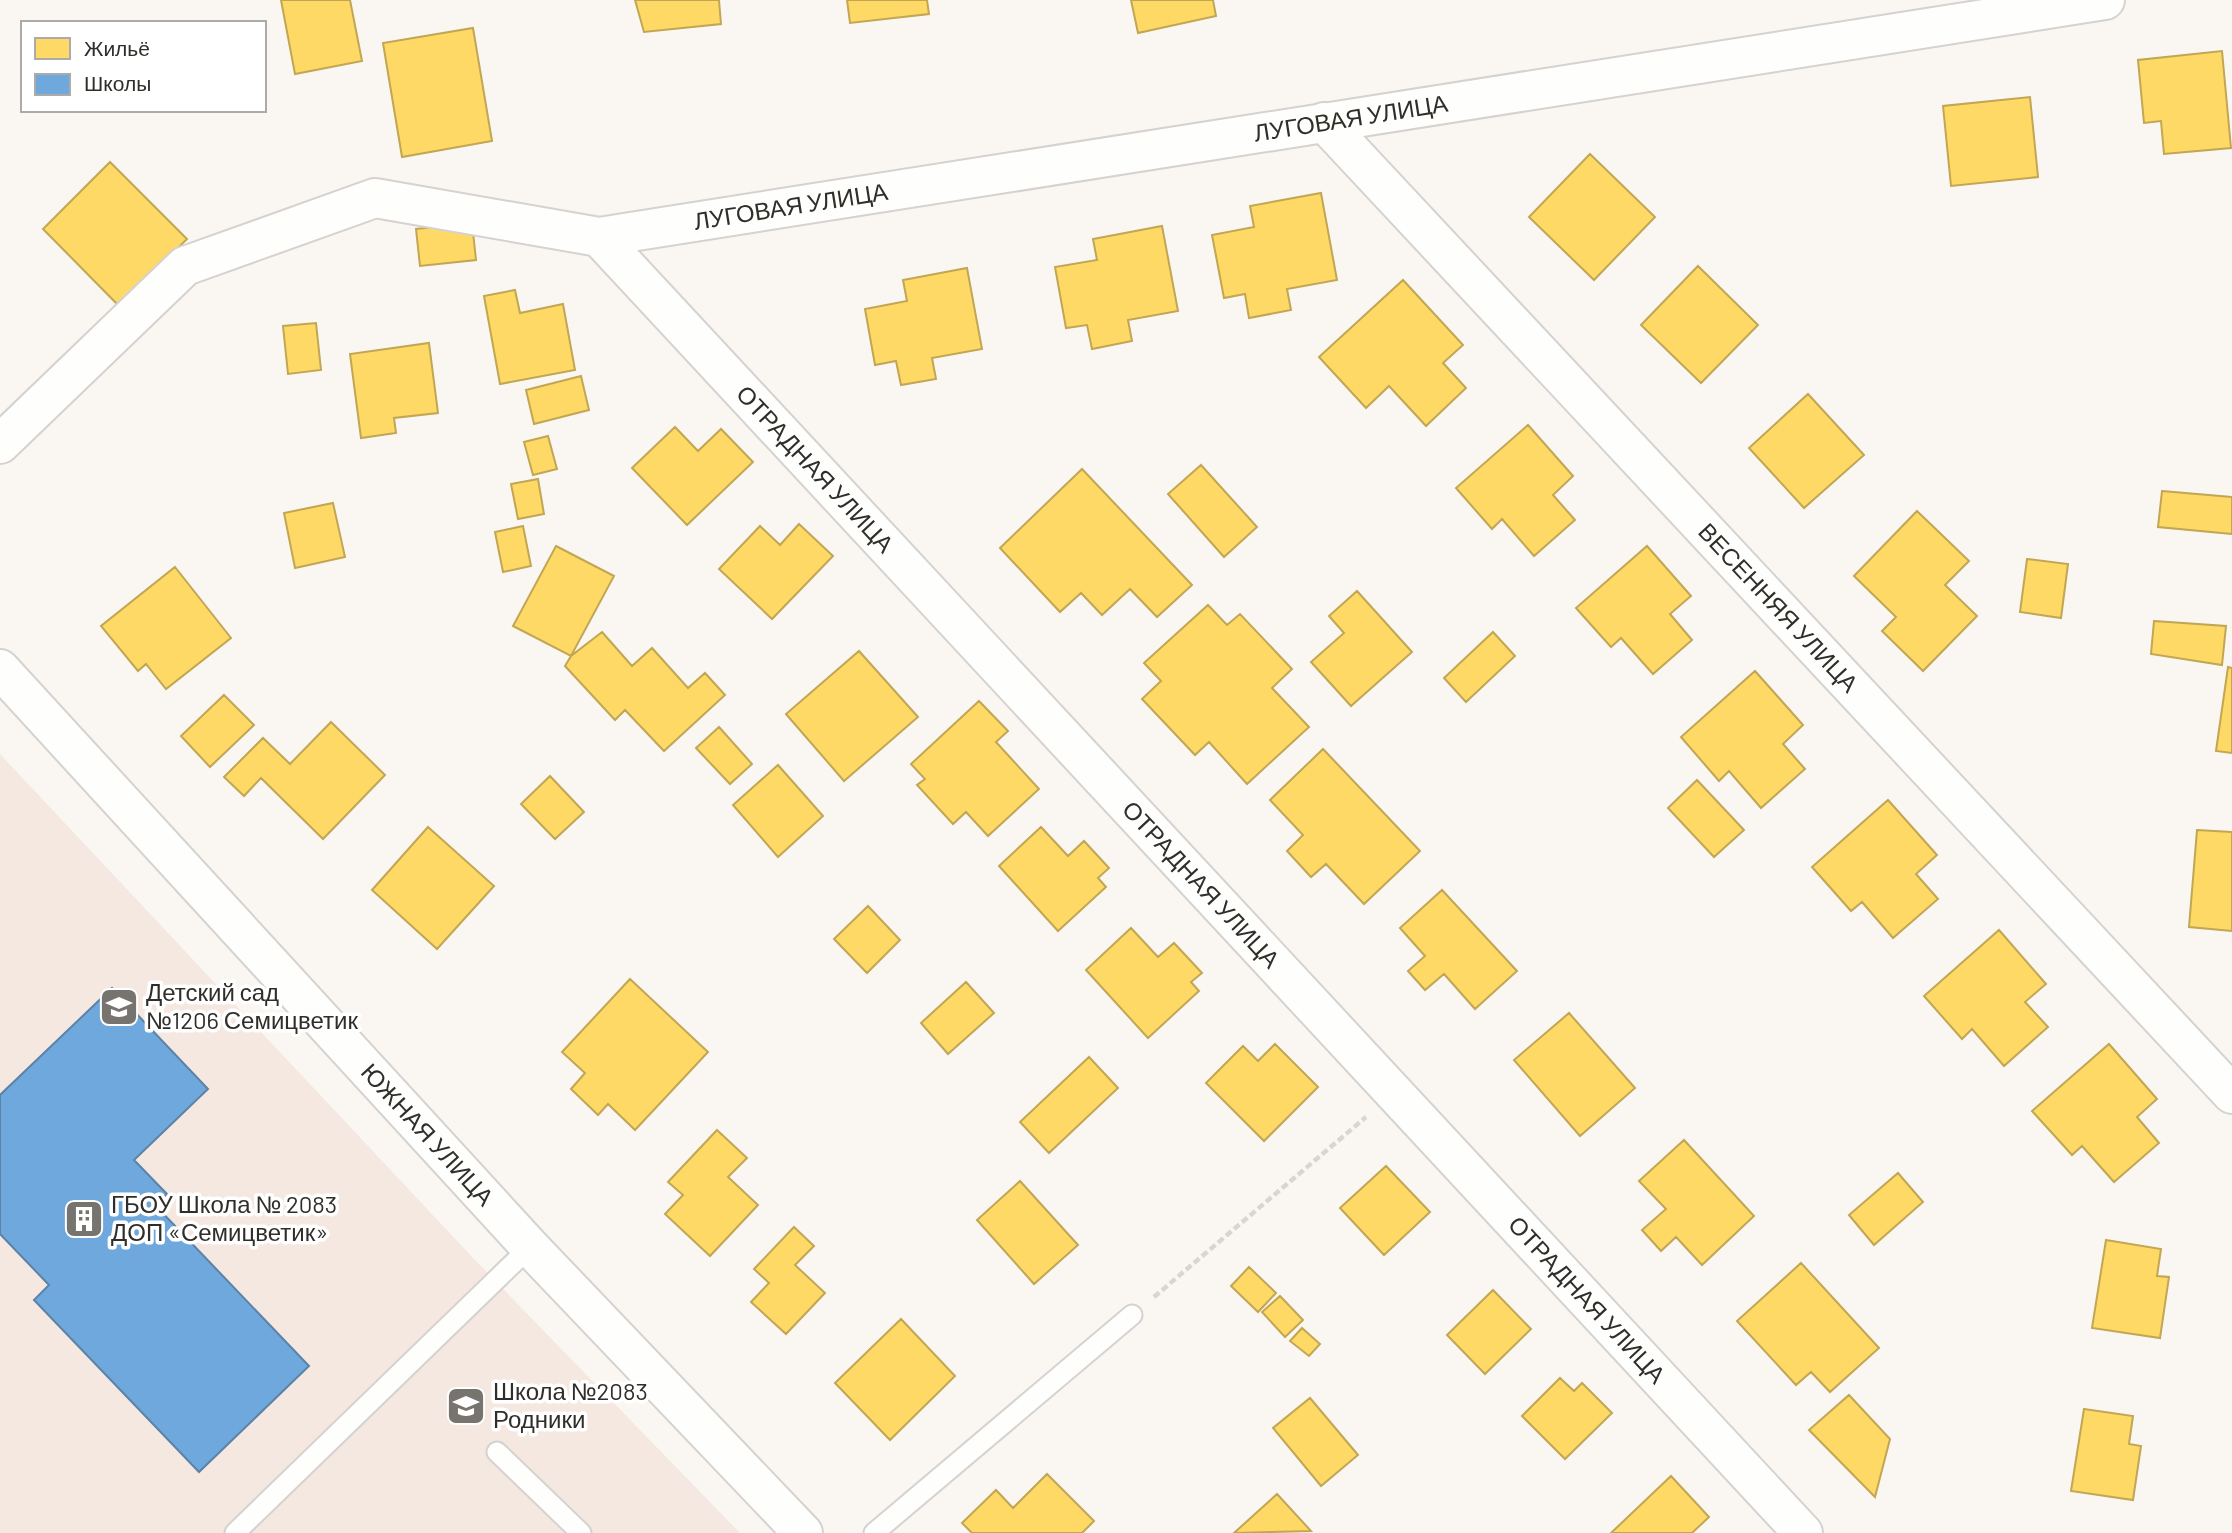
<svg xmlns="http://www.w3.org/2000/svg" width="2232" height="1533" font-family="Barlow,sans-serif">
<rect width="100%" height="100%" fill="#faf7f2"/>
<!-- education -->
<path fill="#f4e8e1" d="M0 754 476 1261 740 1533H0Z"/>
<!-- homes -->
<path fill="#ffd966" stroke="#c1a654" stroke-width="2" d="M281 0H350L362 61 295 74Z
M635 0H719L721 24 644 32Z
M847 0H927L929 14 850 23Z
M1131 0H1213L1216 16 1138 33Z
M473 28 492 141 402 157 383 43Z
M2222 51 2231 148 2164 154 2161 121 2144 123 2138 60Z
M2030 97 2038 177 1951 186 1943 106Z
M1590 154 1655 217 1594 280 1529 217Z
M110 162 187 239 119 306 43 229Z
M1321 193 1337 280 1287 289 1291 310 1249 318 1245 294 1224 298 1212 235 1254 227 1250 206Z
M472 223 476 260 420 266 416 229Z
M1162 226 1178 311 1128 320 1132 341 1092 349 1087 325 1066 328 1055 267 1097 260 1093 239Z
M1698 266 1758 325 1701 383 1641 325Z
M967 268 982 349 932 358 936 379 901 385 896 361 875 365 865 309 907 301 903 280Z
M1403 280 1463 345 1443 363 1466 388 1426 426 1389 386 1366 408 1319 357Z
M515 290 520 313 563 304 575 370 500 384 484 296Z
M316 323 321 370 288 374 283 326Z
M429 343 438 413 394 418 396 433 361 438 350 354Z
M581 376 589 410 534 424 526 390Z
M1808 394 1864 455 1804 508 1749 448Z
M1528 425 1573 476 1553 495 1575 520 1534 556 1502 519 1492 529 1456 488Z
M675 427 698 451 721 429 753 462 687 525 632 468Z
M548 436 557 469 533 475 524 442Z
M1201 465 1257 527 1224 557 1168 494Z
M1082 469 1192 585 1157 617 1130 589 1102 615 1081 593 1060 612 1000 548Z
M538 479 544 514 518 519 511 484Z
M2162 491 2232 497V534L2158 527Z
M333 503 345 557 295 568 284 513Z
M1917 511 1969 561 1945 585 1977 616 1923 671 1882 631 1896 617 1854 576Z
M799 524 833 556 772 619 719 569 760 526 780 545Z
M523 526 531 566 503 572 495 532Z
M556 546 614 576 571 656 513 626Z
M1647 546 1691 596 1670 614 1692 640 1653 674 1621 638 1611 647 1576 608Z
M2027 559 2068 564 2061 618 2020 612Z
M175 567 231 638 166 689 146 664 138 671 101 626Z
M1357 591 1412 652 1351 706 1311 662 1344 633 1329 616Z
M1208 605 1227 625 1240 614 1292 669 1272 688 1309 727 1247 784 1209 742 1195 755 1142 699 1161 681 1144 663Z
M2154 621 2226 626 2222 665 2151 654Z
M602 632 632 666 652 648 688 688 705 673 725 695 664 751 625 710 615 720 565 666 571 656Z
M1493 632 1515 656 1466 702 1444 678Z
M859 651 918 717 844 781 786 714Z
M2228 667 2232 668V753L2216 751Z
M1755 671 1803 725 1783 744 1805 769 1761 808 1729 771 1719 781 1681 737Z
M224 695 254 725 210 767 181 736Z
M979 701 1008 731 996 742 1039 789 988 836 966 812 953 824 917 785 925 779 911 764Z
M331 722 385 775 323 839 261 778 244 796 224 777 263 738 290 764Z
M719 727 752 764 730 784 696 748Z
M1323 749 1420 851 1364 904 1326 864 1311 877 1287 851 1303 835 1270 800Z
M778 765 823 816 778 857 733 805Z
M550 776 584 812 555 839 521 804Z
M1697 780 1744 830 1714 857 1668 808Z
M1888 800 1937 855 1916 874 1938 899 1893 938 1862 902 1851 911 1812 867Z
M428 827 494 886 437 949 372 890Z
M1041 827 1068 856 1084 841 1109 868 1098 878 1106 887 1058 931 999 866Z
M2197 830 2232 832V931L2189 927Z
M1442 890 1517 971 1475 1009 1444 974 1425 990 1408 971 1425 956 1400 928Z
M868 906 900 940 867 973 834 939Z
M1131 928 1158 957 1174 943 1202 973 1191 982 1199 991 1148 1038 1086 970Z
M1999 930 2046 984 2025 1002 2048 1027 2004 1066 1972 1029 1962 1039 1924 996Z
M630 979 708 1052 635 1130 608 1104 598 1115 571 1089 585 1073 562 1052Z
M966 982 994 1013 948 1054 921 1023Z
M1569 1013 1635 1088 1580 1136 1514 1060Z
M1275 1044 1318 1087 1264 1141 1206 1083 1243 1046 1258 1061Z
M2109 1044 2157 1099 2137 1117 2159 1143 2114 1182 2082 1146 2072 1155 2032 1111Z
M1089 1057 1118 1088 1049 1153 1020 1122Z
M717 1130 747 1158 728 1177 758 1205 710 1256 665 1214 683 1195 668 1182Z
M1684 1140 1754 1216 1702 1265 1676 1237 1661 1251 1642 1230 1666 1209 1639 1181Z
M1386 1166 1430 1212 1384 1255 1340 1208Z
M1898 1173 1923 1202 1874 1245 1849 1215Z
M1020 1181 1078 1245 1034 1284 977 1220Z
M794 1227 814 1246 795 1265 825 1293 786 1334 751 1302 769 1283 754 1269Z
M2106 1240 2161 1249 2157 1276 2169 1277 2160 1338 2092 1328Z
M1801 1263 1879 1348 1830 1392 1811 1372 1796 1385 1737 1321Z
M1249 1267 1276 1293 1258 1312 1231 1286Z
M1493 1290 1531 1329 1485 1374 1447 1335Z
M1280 1296 1303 1320 1285 1337 1262 1312Z
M901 1319 955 1376 890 1440 835 1383Z
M1302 1328 1320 1344 1309 1356 1290 1341Z
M1560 1378 1574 1391 1582 1383 1612 1413 1565 1459 1522 1416Z
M1849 1395 1890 1439 1875 1497 1809 1430Z
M1310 1398 1358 1455 1321 1486 1273 1428Z
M2084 1409 2133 1416 2129 1444 2141 1446 2133 1500 2071 1491Z
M1047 1474 1094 1521 1082 1533H972L962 1523 996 1490 1013 1508Z
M1671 1476 1709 1517 1692 1533H1611Z
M1277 1494 1311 1531 1234 1533Z"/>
<!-- schools -->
<path fill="#6fa8dc" stroke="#5c83a7" stroke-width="2" d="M112 988 208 1089 134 1160 167 1194 155 1205 309 1366 199 1472 34 1300 49 1285 0 1234V1095Z"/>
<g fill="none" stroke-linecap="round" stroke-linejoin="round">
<!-- lane casing -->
<g stroke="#d5d2cf" stroke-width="23">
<path id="lane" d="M497 1452 581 1533
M235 1533 530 1247
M874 1533 1132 1315"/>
</g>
<!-- street casing -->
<g stroke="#d5d2cf" stroke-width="42">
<g id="street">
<path id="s1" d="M1324 122 2232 1094"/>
<path id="s2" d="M599 237 1803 1533"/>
<path id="s3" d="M0 444 185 266 375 198 599 237 2105 0"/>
<path id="s4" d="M0 669 530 1247 803 1533"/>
</g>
</g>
<!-- path -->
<path stroke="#d7d6d4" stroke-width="4.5" stroke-dasharray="7 3.5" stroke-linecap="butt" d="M1154 1297 1366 1117"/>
<!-- lane -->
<use href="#lane" stroke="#fefefd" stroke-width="19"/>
<!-- street -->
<use href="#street" stroke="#fefefd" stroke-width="38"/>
</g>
<!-- icons -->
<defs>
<g id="school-square" transform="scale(2.0125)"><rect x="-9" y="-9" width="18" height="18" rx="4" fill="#777470" stroke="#fff"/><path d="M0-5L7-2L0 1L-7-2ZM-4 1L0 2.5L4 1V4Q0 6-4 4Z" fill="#fff"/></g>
<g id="building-square" transform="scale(2.0125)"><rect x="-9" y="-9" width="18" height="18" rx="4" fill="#777470" stroke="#fff"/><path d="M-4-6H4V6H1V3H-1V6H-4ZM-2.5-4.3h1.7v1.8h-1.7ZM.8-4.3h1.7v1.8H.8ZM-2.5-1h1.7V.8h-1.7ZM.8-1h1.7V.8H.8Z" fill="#fff"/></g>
</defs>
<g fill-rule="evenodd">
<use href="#school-square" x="119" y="1007"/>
<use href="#building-square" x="84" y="1219"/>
<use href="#school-square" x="466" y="1406"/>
</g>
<g text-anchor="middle" stroke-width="7" stroke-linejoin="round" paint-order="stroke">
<!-- street labels -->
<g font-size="24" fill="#302e2a" stroke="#fff">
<text dy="8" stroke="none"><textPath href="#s3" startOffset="1447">ЛУГОВАЯ УЛИЦА</textPath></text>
<text dy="8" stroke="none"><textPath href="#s3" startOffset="880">ЛУГОВАЯ УЛИЦА</textPath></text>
<text dy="8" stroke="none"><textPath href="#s2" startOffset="317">ОТРАДНАЯ УЛИЦА</textPath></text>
<text dy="8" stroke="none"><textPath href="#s1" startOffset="665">ВЕСЕННЯЯ УЛИЦА</textPath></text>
<text dy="8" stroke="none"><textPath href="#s2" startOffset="884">ОТРАДНАЯ УЛИЦА</textPath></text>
<text dy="8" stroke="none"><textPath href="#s4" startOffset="632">ЮЖНАЯ УЛИЦА</textPath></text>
<text dy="8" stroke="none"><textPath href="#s2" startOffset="1451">ОТРАДНАЯ УЛИЦА</textPath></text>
</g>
<!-- poi labels -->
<g font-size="24" fill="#302e2a" stroke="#fff" text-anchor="start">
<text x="146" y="1001">Детский сад<tspan x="146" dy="28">№1206 Семицветик</tspan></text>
<text x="111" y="1213">ГБОУ Школа № 2083<tspan x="111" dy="28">ДОП «Семицветик»</tspan></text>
<text x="493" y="1400">Школа №2083<tspan x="493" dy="28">Родники</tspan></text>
</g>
</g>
<!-- legend -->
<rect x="21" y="21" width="245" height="91" fill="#ffffff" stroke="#acabaa" stroke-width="2"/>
<rect x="35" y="38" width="35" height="21" fill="#ffd966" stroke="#acabaa" stroke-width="2"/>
<text x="84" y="56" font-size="21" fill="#302e2a">Жильё</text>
<rect x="35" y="74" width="35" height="21" fill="#6fa8dc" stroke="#acabaa" stroke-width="2"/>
<text x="84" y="91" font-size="21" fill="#302e2a">Школы</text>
</svg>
